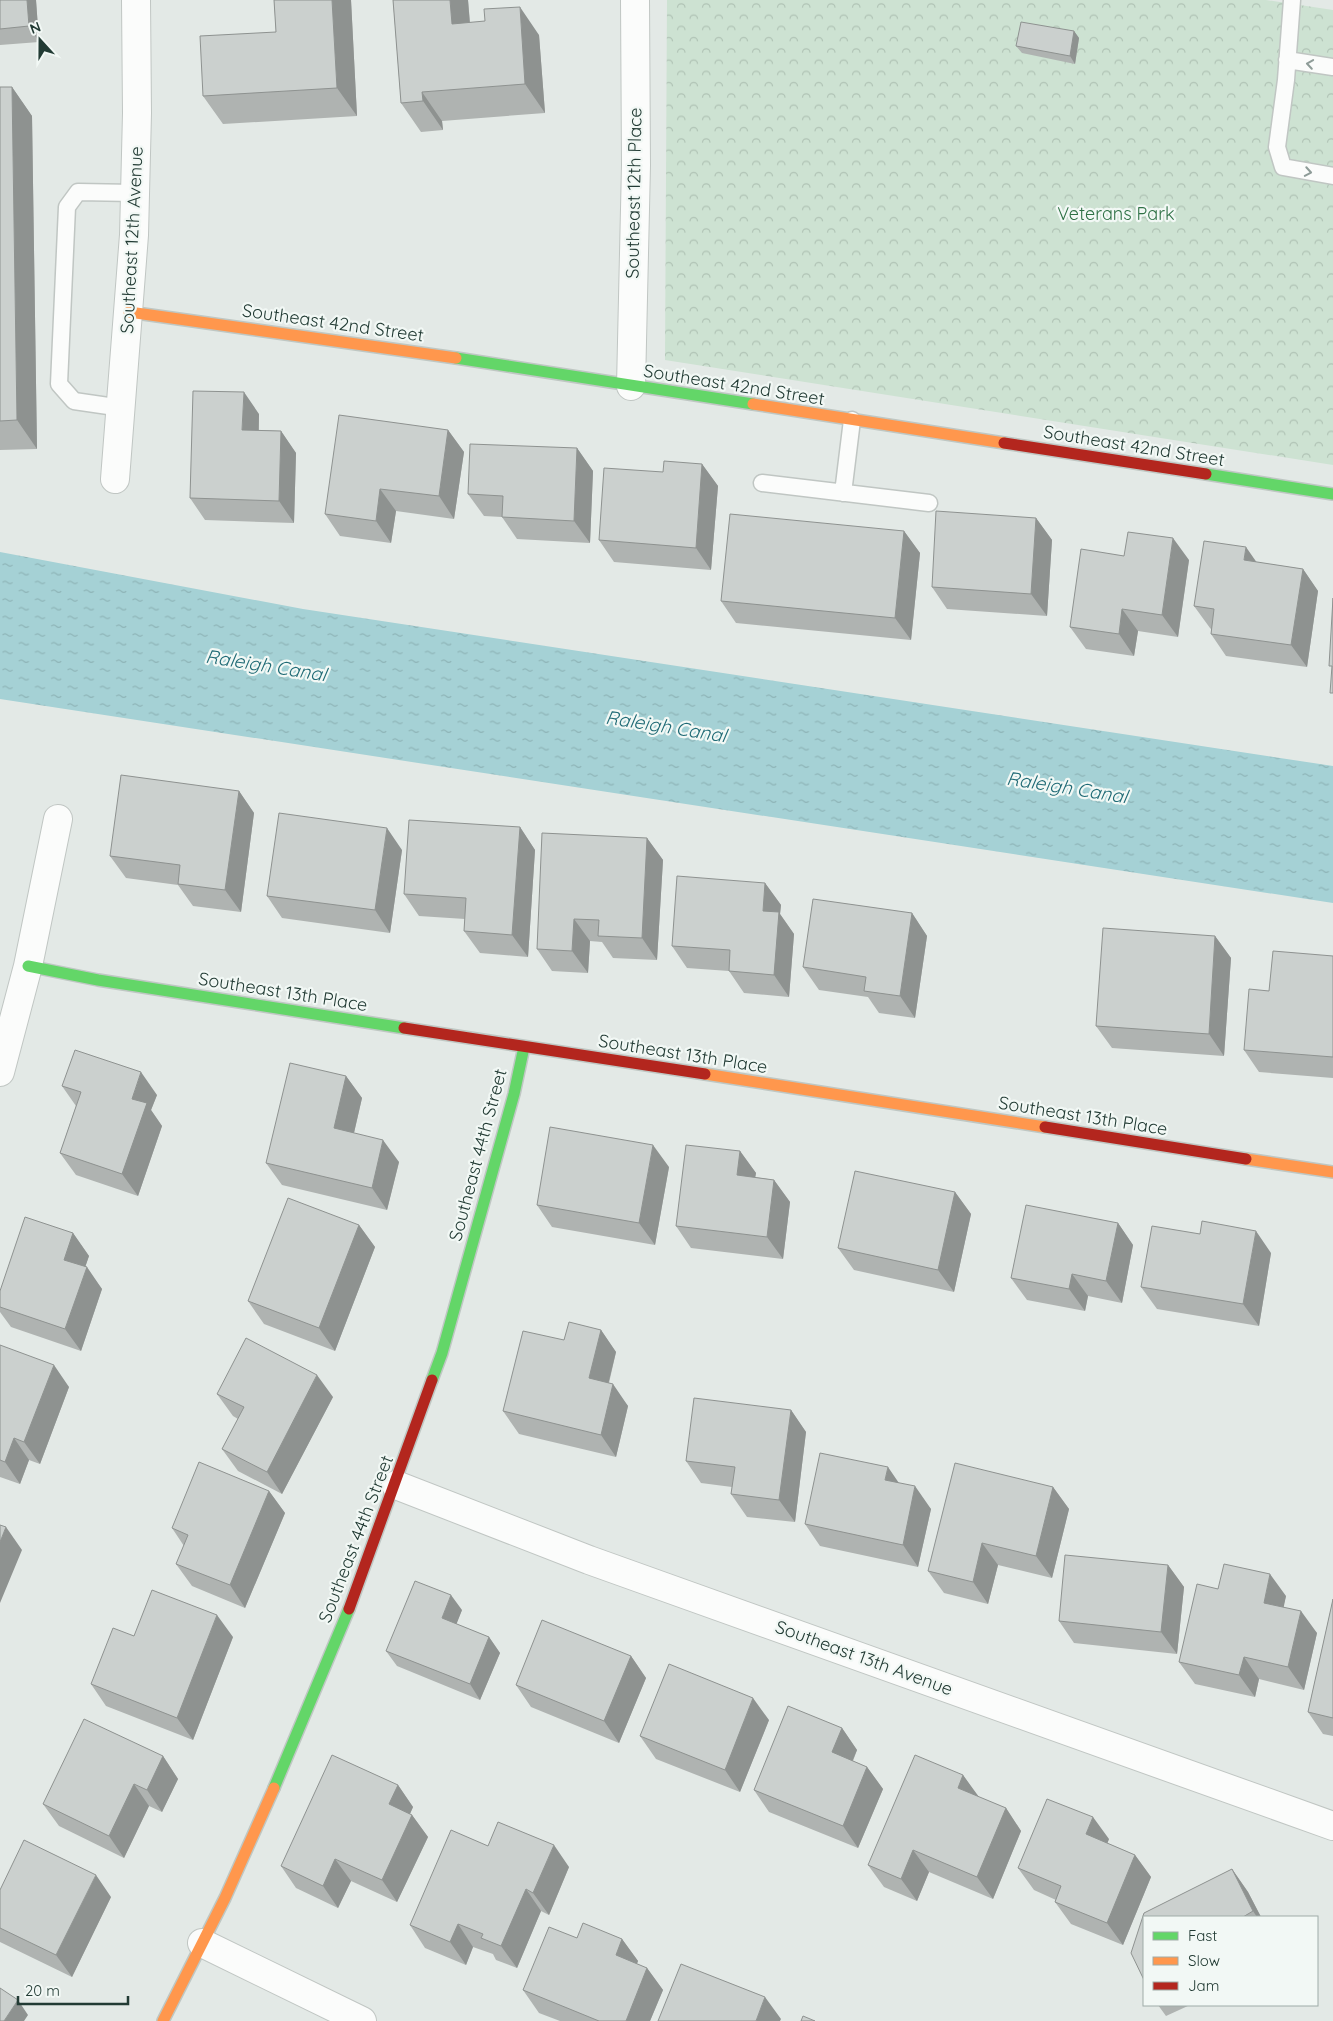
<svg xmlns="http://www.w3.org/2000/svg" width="1333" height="2021" font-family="Quicksand,sans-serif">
<defs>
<pattern id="forest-crowns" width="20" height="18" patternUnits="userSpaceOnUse" patternTransform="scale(1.25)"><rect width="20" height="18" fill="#cde2d2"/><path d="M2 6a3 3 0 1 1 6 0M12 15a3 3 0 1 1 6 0" fill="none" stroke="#b0c3b5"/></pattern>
<pattern id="water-ripples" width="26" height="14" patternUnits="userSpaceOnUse" patternTransform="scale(1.25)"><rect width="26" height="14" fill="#a5d1d5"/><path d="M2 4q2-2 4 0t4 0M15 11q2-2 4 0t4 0" fill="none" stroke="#8eb4b7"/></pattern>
</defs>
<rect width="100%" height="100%" fill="#e3e9e6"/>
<!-- forest -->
<path fill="url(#forest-crowns)" d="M667 0H1266L1333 10V465L665 360Z"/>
<!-- water -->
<path fill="url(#water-ripples)" d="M0 552 303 609 1333 766V903L0 699Z"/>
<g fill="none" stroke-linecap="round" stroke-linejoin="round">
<!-- lane casing -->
<g stroke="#c0c6c3" stroke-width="19">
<path id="lane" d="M1292 0 1286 80 1277 147 1283 167 1333 176
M1287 60 1333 67
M122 408 74 401 59 384 67 207 78 192 135 193
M762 483 929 503
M843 493 852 420"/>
</g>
<!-- street casing -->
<g stroke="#c0c6c3" stroke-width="30">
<path id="street" d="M631 386 636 165 635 0
M115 479 134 235 137 113 136 0
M0 1072 28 966 58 819
M396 1485 589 1560 1333 1826
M202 1943 362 2021"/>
</g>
<!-- fast casing -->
<g stroke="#bfc7c3" stroke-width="14">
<path id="fast" d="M456 358 753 404
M1206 474 1333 494
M28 966 98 980 404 1028
M432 1380 442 1353 514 1094 524 1047
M274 1788 349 1609"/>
</g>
<!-- slow casing -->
<g stroke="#bfc7c3" stroke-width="14">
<path id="slow" d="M129 312 456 358
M753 404 1004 443
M705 1074 1045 1127
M1246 1159 1333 1172
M163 2021 225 1898 274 1788"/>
</g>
<!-- jam casing -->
<g stroke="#bfc7c3" stroke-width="14">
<path id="jam" d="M1004 443 1206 474
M404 1028 705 1074
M1045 1127 1246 1159
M349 1609 432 1380"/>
</g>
<!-- lane -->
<use href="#lane" stroke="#fbfcfb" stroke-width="16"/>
<!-- street -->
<use href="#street" stroke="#fbfcfb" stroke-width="28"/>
<!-- fast -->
<use href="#fast" stroke="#63d668" stroke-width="11"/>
<!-- slow -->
<use href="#slow" stroke="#ff974d" stroke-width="11"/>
<!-- jam -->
<use href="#jam" stroke="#b3261e" stroke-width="11"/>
</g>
<!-- wall -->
<path fill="#afb3b1" d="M0 0H36L39 42 0 45Z
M274 0H351L357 116 223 124 203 96 276 32Z
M393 0H468L470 22 539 35 545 113 442 121 443 130 421 132 401 103Z
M1074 31 1079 38 1075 64 1022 53 1016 46Z
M0 87H12L32 116 37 449 0 450Z
M259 414V430L281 431 296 453 294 523 205 520 190 498Z
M448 430 464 452 454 519 396 511 391 543 340 536 325 514Z
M577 448 593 471 590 543 517 539 502 517 484 516 468 494Z
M702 464 718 486 711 570 614 562 599 540Z
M1036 518 1052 540 1047 616 947 609 932 587Z
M904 531 920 553 911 640 736 623 721 601Z
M1124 556 1189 560 1178 637 1138 631 1134 656 1086 649 1070 627Z
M1256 562 1303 569 1318 591 1307 667 1226 656 1211 634V629L1210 628 1194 606Z
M239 791 254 813 241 912 193 906 178 885 126 878 110 856Z
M520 827 535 850 528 957 480 953 464 931 465 919 419 916 404 894Z
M647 838 663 860 657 960 613 958 602 942 590 941 588 973 552 971 537 949Z
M402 850 390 933 282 918 267 896Z
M765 883 781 905 780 914 794 934 789 997 744 993 729 971 687 968 672 946Z
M912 913 927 936 915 1018 879 1013 868 997 819 990 803 967Z
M1215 936 1231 958 1224 1056 1112 1048 1096 1026Z
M1333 956V1078L1259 1072 1244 1050 1269 991Z
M346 1076 362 1098 354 1133 399 1162 387 1210 282 1185 266 1163Z
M62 1086 157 1095 151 1110 162 1126 138 1196 76 1175 60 1153 76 1106Z
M740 1151 756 1173 755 1177 774 1180 790 1202 783 1259 691 1248 676 1226Z
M669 1167 655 1245 552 1227 537 1205Z
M955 1192 971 1214 954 1292 854 1270 838 1248Z
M1118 1223 1133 1245 1122 1303 1088 1296 1085 1311 1027 1300 1011 1278Z
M359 1225 375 1247 335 1351 264 1324 248 1301Z
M73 1233 89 1256 85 1267 102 1289 81 1351 11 1327 0 1312V1291Z
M1271 1253 1259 1326 1157 1309 1141 1287Z
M601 1330 616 1352 609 1383 628 1406 616 1457 519 1434 503 1411 564 1340Z
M0 1345 69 1387 40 1464 29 1460 20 1484 0 1477Z
M217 1394 333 1397 282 1494 238 1471 222 1449 238 1419 233 1416Z
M791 1410 806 1432 795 1522 747 1517 731 1494 732 1487 701 1483 686 1461Z
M899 1483 931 1509 918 1567 820 1546 805 1524Z
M1053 1487 1069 1509 1052 1578 998 1565 988 1604 944 1593 928 1571Z
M269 1491 285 1513 245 1608 192 1586 176 1564 184 1546 172 1528Z
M1168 1565 1184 1587 1177 1654 1074 1643 1059 1621Z
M1218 1589 1286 1596 1283 1607 1317 1633 1304 1690 1259 1679 1255 1697 1195 1684 1179 1662Z
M1333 1599V1736L1323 1734 1308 1712Z
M462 1610 456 1624 489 1637 500 1653 480 1700 397 1666 386 1651Z
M233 1637 193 1740 106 1706 91 1684Z
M631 1656 646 1678 619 1743 531 1707 516 1685Z
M769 1720 740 1792 656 1759 640 1736Z
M842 1728 857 1750 853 1761 867 1767 883 1789 858 1848 769 1812 754 1790Z
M163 1756 178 1779 162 1812 149 1806 124 1858 59 1826 43 1804Z
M963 1775 978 1797 1006 1808 1021 1831 993 1899 929 1872 917 1901 884 1887 868 1865Z
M398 1785 413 1807 410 1814 412 1815 428 1837 397 1902 351 1881 338 1908 296 1888 281 1866Z
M1109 1839 1107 1843 1135 1855 1151 1877 1123 1945 1071 1924 1055 1902 1056 1900 1034 1890 1018 1868Z
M488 1846 569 1867 549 1915 541 1911 517 1968 496 1960 493 1954 473 1947 466 1965 425 1948 410 1925Z
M1232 1869 1248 1892 1261 1917H1144Z
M111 1897 72 1977 0 1942V1928Z
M577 1938 622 1939 638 1961 637 1964 647 1968 663 1990 650 2021H560L539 2013 523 1990Z
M1158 2005H1190L1166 2016Z"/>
<!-- shaded-wall -->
<path fill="#8e9290" d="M27 0H36L39 42 29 26Z
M332 0H351L357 116 337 88Z
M450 0H468L472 52 452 24Z
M520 7 539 35 545 113 525 84Z
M1074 31 1079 38 1075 64 1070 56Z
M12 87 32 116 37 449 17 420Z
M422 92 442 121 443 130 423 101Z
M244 392 259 414 258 452 242 430Z
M448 430 464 452 454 519 439 496Z
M281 431 296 453 294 523 279 501Z
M577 448 593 471 590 543 574 521Z
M702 464 718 486 711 570 696 548Z
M380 489 396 511 391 543 376 521Z
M1036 518 1052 540 1047 616 1031 594Z
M904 531 920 553 911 640 895 618Z
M1173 538 1189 560 1178 637 1162 615Z
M1246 547 1262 570 1244 560Z
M1303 569 1318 591 1307 667 1291 645Z
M1122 609 1138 631 1134 656 1119 634Z
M239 791 254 813 241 912 225 890Z
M520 827 535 850 528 957 512 935Z
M387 828 402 850 390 933 375 910Z
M647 838 663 860 657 960 642 938Z
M765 883 781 905 780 914 794 934 789 997 774 975 763 911Z
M912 913 927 936 915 1018 900 996Z
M574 919 590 941 588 973 572 951Z
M1215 936 1231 958 1224 1056 1209 1034Z
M141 1072 157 1095 151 1110 162 1126 138 1196 122 1174 132 1099Z
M346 1076 362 1098 350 1150 334 1128Z
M383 1140 399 1162 387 1210 372 1188Z
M653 1145 669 1167 655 1245 639 1223Z
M740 1151 756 1173 752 1197 737 1175Z
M774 1180 790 1202 783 1259 767 1237Z
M955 1192 971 1214 954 1292 938 1270Z
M1118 1223 1133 1245 1122 1303 1106 1281Z
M359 1225 375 1247 335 1351 319 1328Z
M1256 1231 1271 1253 1259 1326 1243 1304Z
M73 1233 89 1256 80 1282 64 1260Z
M87 1267 102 1289 81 1351 65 1329Z
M1072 1274 1088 1296 1085 1311 1069 1289Z
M601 1330 616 1352 604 1401 589 1378Z
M54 1365 69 1387 40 1464 24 1442Z
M317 1375 333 1397 282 1494 267 1472Z
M613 1384 628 1406 616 1457 601 1435Z
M791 1410 806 1432 795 1522 779 1500Z
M14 1438 29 1460 20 1484 5 1462Z
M888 1467 903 1489 885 1480Z
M915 1486 931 1509 918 1567 903 1545Z
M1053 1487 1069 1509 1052 1578 1036 1556Z
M269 1491 285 1513 245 1608 230 1585Z
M6 1527 22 1550 0 1603V1542Z
M982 1543 998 1565 988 1604 973 1582Z
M1168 1565 1184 1587 1177 1654 1161 1632Z
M1270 1574 1286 1596 1280 1625 1264 1603Z
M451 1595 462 1610 453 1633 442 1618Z
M1301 1611 1317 1633 1304 1690 1288 1667Z
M217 1615 233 1637 193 1740 177 1718Z
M489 1637 500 1653 480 1700 470 1684Z
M631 1656 646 1678 619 1743 604 1721Z
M1244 1657 1259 1679 1255 1697 1239 1675Z
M753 1698 769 1720 740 1792 725 1770Z
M842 1728 857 1750 847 1774 832 1752Z
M163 1756 178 1779 162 1812 147 1790Z
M867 1767 883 1789 858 1848 843 1826Z
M963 1775 979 1797 958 1788Z
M134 1784 149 1806 124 1858 109 1836Z
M398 1785 413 1807 404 1827 389 1804Z
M1006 1808 1021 1831 993 1899 977 1877Z
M412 1815 428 1837 397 1902 382 1880Z
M1093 1817 1109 1839 1102 1857 1086 1834Z
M554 1845 569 1867 549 1915 533 1893Z
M913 1850 929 1872 917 1901 901 1879Z
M1135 1855 1151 1877 1123 1945 1107 1923Z
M335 1859 351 1881 338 1908 323 1886Z
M1232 1869 1248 1892 1261 1917H1257L1253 1911Z
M96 1875 111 1897 72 1977 56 1955Z
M526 1889 541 1911 517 1968 501 1946Z
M458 1924 473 1947 466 1965 450 1942Z
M622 1939 638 1961 631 1977 616 1955Z
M647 1968 663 1990 650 2021H626Z
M765 1997 781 2019 780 2021H756Z
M18 2000 28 2015 24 2021H4Z"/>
<!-- building -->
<path fill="#cbd0ce" stroke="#8e9290" d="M0 0H27L29 26 0 29Z
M274 0H332L337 88 203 96 200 36 276 32Z
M393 0H450L452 24 485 21 484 9 520 7 525 84 422 92 423 101 401 103Z
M1021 22 1074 31 1070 56 1016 46Z
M0 87H12L17 420 0 421Z
M193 391 244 392 242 430 281 431 279 501 190 498Z
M339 415 448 430 439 496 380 489 376 521 325 514Z
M470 444 577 448 574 521 502 517 503 496 468 494Z
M664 461 702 464 696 548 599 540 604 468 663 472Z
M936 511 1036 518 1031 594 932 587Z
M730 514 904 531 895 618 721 601Z
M1128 532 1173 538 1162 615 1122 609 1119 634 1070 627 1081 549 1124 556Z
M1204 541 1246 547 1244 560 1303 569 1291 645 1211 634 1214 609 1194 606Z
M1333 598V693H1330L1332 666H1329Z
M121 775 239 791 225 890 178 884 180 865 110 856Z
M279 813 387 828 375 910 267 896Z
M409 820 520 827 512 935 464 931 466 898 404 894Z
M542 833 647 838 642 938 598 936 599 920 574 919 572 951 537 949Z
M677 876 765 883 763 911 779 912 774 975 729 971 730 950 672 946Z
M813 899 912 913 900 996 864 991 866 977 803 967Z
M1103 928 1215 936 1209 1034 1096 1026Z
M1273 951 1333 956V1057L1244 1050 1249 989 1269 991Z
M75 1050 141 1072 132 1099 147 1103 122 1174 60 1153 81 1092 62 1086Z
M290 1063 346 1076 334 1128 383 1140 372 1188 266 1163Z
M550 1127 653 1145 639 1223 537 1205Z
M686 1145 740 1151 737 1175 774 1180 767 1237 676 1226Z
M855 1171 955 1192 938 1270 838 1248Z
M288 1198 359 1225 319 1328 248 1301Z
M1026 1205 1118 1223 1106 1281 1072 1274 1069 1289 1011 1278Z
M25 1217 73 1233 64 1260 87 1267 65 1329 0 1307V1291Z
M1202 1221 1256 1231 1243 1304 1141 1287 1152 1226 1200 1234Z
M569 1322 601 1330 589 1378 613 1384 601 1435 503 1411 523 1331 564 1340Z
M246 1338 317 1375 267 1472 222 1449 244 1407 217 1394Z
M0 1345 54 1365 24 1442 14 1438 5 1462 0 1460Z
M694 1398 791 1410 779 1500 731 1494 735 1467 686 1461Z
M820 1453 888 1467 885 1480 915 1486 903 1545 805 1524Z
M199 1462 269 1491 230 1585 176 1564 188 1535 172 1528Z
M955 1463 1053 1487 1036 1556 982 1543 973 1582 928 1571Z
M0 1525 6 1527 0 1542Z
M1065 1555 1168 1565 1161 1632 1059 1621Z
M1224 1564 1270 1574 1264 1603 1301 1611 1288 1667 1244 1657 1239 1675 1179 1662 1197 1584 1218 1589Z
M415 1581 451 1595 442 1618 489 1637 470 1684 386 1651Z
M152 1590 217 1615 177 1718 91 1684 113 1628 134 1636Z
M1333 1599V1718L1308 1712Z
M542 1620 631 1656 604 1721 516 1685Z
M669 1664 753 1698 725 1770 640 1736Z
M788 1706 842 1728 832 1752 867 1767 843 1826 754 1790Z
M84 1719 163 1756 147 1790 134 1784 109 1836 43 1804Z
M332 1755 398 1785 389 1804 412 1815 382 1880 335 1859 323 1886 281 1866Z
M915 1755 963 1775 958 1788 1006 1808 977 1877 913 1850 901 1879 868 1865Z
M1047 1799 1093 1817 1086 1834 1135 1855 1107 1923 1055 1902 1061 1886 1018 1868Z
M498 1822 554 1845 533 1893 526 1889 501 1946 481 1938 483 1934 458 1924 450 1942 410 1925 451 1830 488 1846Z
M24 1840 96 1875 56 1955 0 1928V1890Z
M1232 1869 1253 1911 1243 1917H1144V1980L1131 1953 1144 1913Z
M583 1923 622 1939 616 1955 647 1968 626 2021H599L523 1990 549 1927 577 1938Z
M681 1964 765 1997 756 2021H658Z
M0 1988 18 2000 4 2021H0Z
M803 2016 815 2021H801Z"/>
<!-- one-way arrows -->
<defs><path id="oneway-chevron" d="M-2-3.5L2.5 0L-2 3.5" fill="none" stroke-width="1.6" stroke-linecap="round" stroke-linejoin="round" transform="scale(1.25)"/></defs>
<g stroke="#8e9c98">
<use href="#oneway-chevron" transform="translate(1310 64) rotate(-171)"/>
<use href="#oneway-chevron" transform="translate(1308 172) rotate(10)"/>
</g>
<g text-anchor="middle" stroke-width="4.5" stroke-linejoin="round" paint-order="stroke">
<!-- street labels -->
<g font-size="18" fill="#223b34" stroke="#f2f8f5">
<text transform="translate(634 193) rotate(-89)" y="6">Southeast 12th Place</text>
<text transform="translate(132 240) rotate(-87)" y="6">Southeast 12th Avenue</text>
<text transform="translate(333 323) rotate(8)" y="6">Southeast 42nd Street</text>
<text transform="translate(734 385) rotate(9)" y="6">Southeast 42nd Street</text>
<text transform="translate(1134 446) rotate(9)" y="6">Southeast 42nd Street</text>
<text transform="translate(283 992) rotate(9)" y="6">Southeast 13th Place</text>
<text transform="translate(683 1054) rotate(9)" y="6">Southeast 13th Place</text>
<text transform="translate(1083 1116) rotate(9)" y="6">Southeast 13th Place</text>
<text transform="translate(478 1155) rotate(-75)" y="6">Southeast 44th Street</text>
<text transform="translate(356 1539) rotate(-69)" y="6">Southeast 44th Street</text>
<text transform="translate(864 1658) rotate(20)" y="6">Southeast 13th Avenue</text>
</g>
<!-- park labels -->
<g font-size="18" fill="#2e7145" stroke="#f2f8f5">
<text x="1116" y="220">Veterans Park</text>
</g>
<!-- water labels -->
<g font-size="19" font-style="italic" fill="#1f6a75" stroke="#f2f8f5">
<text transform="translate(266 665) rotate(9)" y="7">Raleigh Canal</text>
<text transform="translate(666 726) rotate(9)" y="7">Raleigh Canal</text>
<text transform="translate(1067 787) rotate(9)" y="7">Raleigh Canal</text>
</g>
</g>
<!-- legend -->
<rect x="1143" y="1916" width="175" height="90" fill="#f2f8f5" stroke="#9faca8"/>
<rect x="1153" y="1932" width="25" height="8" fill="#63d668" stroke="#9faca8"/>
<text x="1188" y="1941" font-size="15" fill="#223b34">Fast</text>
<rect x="1153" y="1957" width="25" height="8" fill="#ff974d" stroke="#9faca8"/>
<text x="1188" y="1966" font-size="15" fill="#223b34">Slow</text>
<rect x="1153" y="1982" width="25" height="8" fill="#b3261e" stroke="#9faca8"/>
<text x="1188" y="1991" font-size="15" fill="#223b34">Jam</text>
<!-- north arrow -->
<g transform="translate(40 40) rotate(339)" stroke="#f2f8f5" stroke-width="4" paint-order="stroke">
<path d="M0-4L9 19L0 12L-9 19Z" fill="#223b34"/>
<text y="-8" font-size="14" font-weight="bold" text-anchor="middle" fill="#223b34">N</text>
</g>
<!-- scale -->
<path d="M18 1996v8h110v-8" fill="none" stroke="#223b34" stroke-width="2.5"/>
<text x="25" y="1996" font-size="15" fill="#223b34" stroke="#f2f8f5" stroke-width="4" paint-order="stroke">20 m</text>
</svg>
